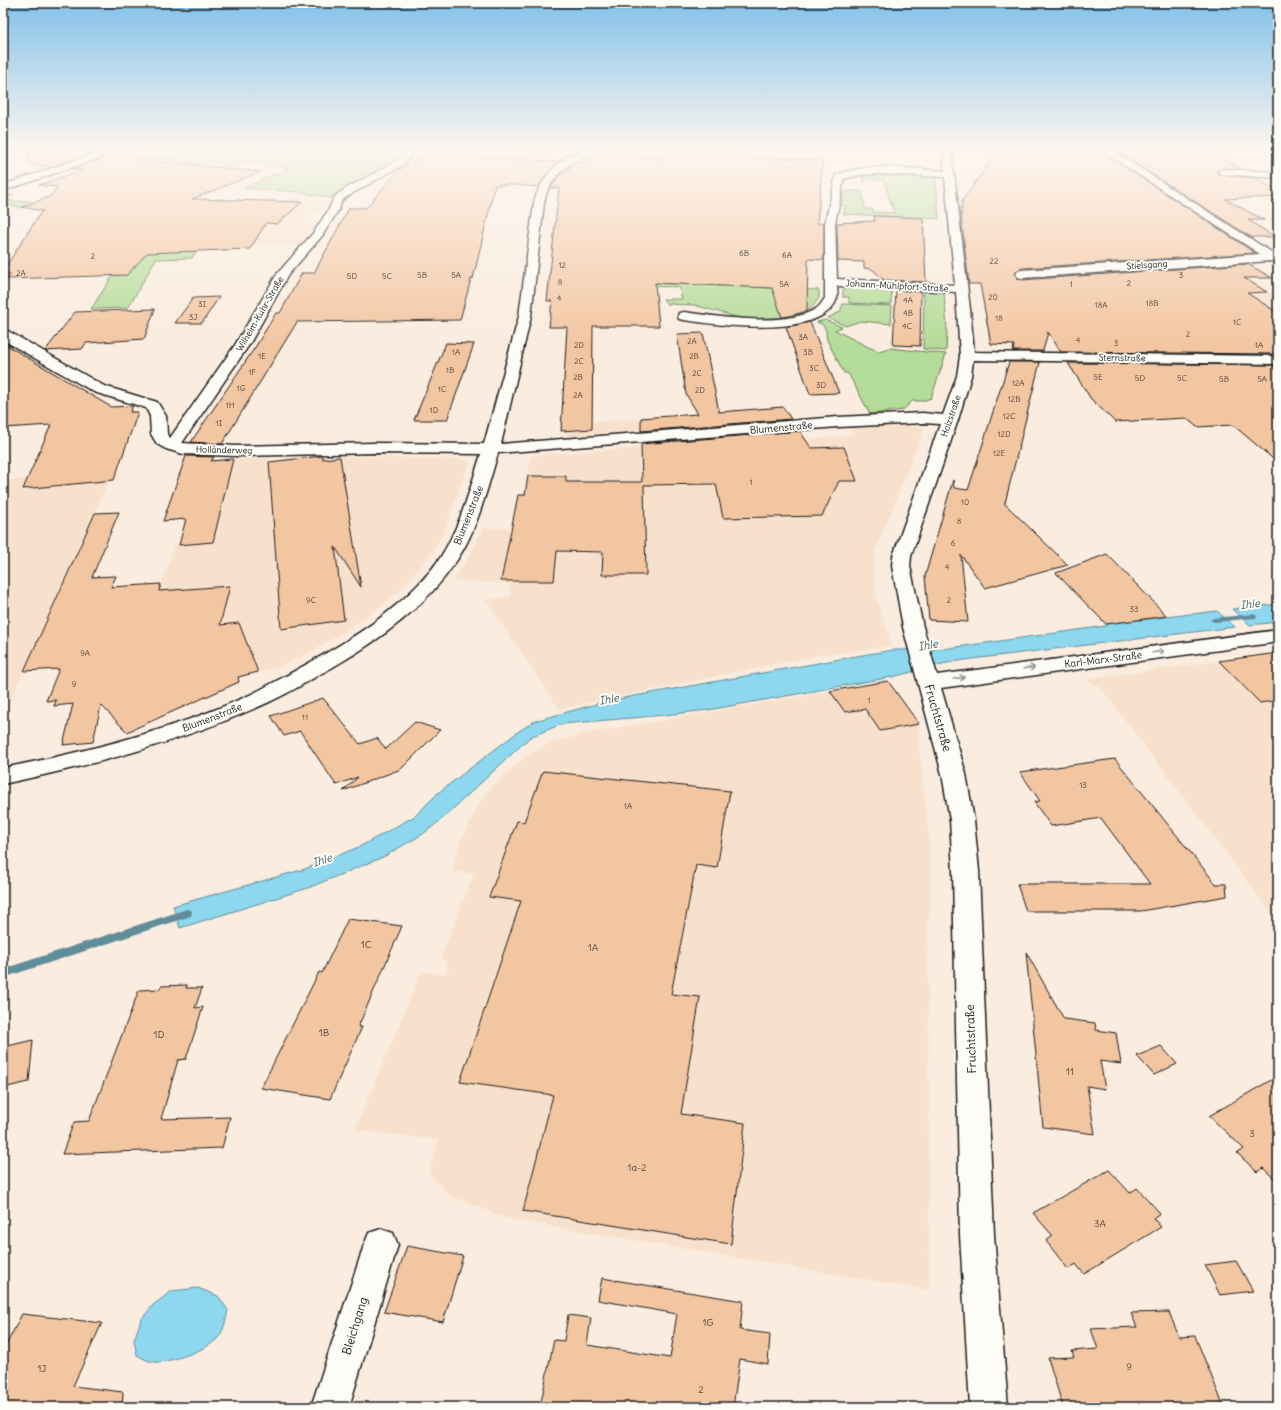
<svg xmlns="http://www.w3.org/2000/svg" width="1281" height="1410" font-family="Delius,sans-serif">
<rect width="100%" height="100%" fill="#faecde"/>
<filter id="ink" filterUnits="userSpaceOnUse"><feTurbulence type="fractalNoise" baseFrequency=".025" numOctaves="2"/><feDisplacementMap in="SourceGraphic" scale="8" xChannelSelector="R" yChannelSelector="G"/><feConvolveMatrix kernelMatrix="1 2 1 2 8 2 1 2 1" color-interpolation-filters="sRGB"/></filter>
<g filter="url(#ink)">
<!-- built -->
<path fill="#f8e1cc" d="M281 198 315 199 331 202 327 211H313L306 219 319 220 300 244 200 243 224 199Z
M1278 292V308L1191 309 1179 296Z
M672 416 678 428 566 437 562 424Z
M913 422 924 429 875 552 874 570 877 600 892 646 819 655 559 709 486 600 511 597 509 584 453 580 470 555 483 528H519L523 505H516L518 495H525L531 455 638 448 642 451 799 441 855 435 850 427Z
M322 456 460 459 469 462 444 532 432 552 419 569 399 591 379 608 344 632 303 656 278 667 238 677 240 683 127 732 115 719 175 545H179L186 520 183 519 186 507 231 460 270 457 269 462Z
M114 470 64 579 3 718V481Z
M1278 653V918H1275L1101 688 1085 679Z
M888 681 919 724V744L930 847 931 905 928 926 929 1290 508 1219 449 1195 429 1174 439 1140 355 1130 421 972 446 974 448 969 446 962 441 957 474 874 452 871 461 840 484 795 522 759 549 744 583 734Z"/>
<!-- green -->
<path fill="#b4dc99" stroke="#687c5a" d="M170 148H275L210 175 187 167 196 163 149 158 154 157 149 156Z
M290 148H404L403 155 400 158 364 181 331 198 298 192 243 188 289 168 249 163Z
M862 173 936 177 939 219 844 214 845 206 841 205 844 191H862L865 209H872L873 212 894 213 884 180 865 179V182H863Z
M9 194 14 195 5 199 11 200 10 201H27L95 216 3 205V197Z
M224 199 192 258 156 259 128 308 91 309 160 203Z
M626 282 819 290V298C816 302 813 307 809 310 794 320 761 318 744 318V319L694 305 667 304 663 299H682L679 287 633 286Z
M850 287 892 288 891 305 849 303V297H843V290Z
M924 290 944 292 947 329 946 351 923 349Z
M843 304 892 306 891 324 860 321 846 326 827 318 840 312Z
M825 320 842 327 835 330 868 347 879 351 889 348 946 354 931 398 922 401H912L903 410 870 414 848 373H844L827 340 826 330 823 325 817 322Z"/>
<!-- water -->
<path fill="#8dd8ee" stroke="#608d9a" d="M1278 604V622L1250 625 1232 609Z
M1217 611 1235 627 972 659 946 663 892 677 708 710 665 715 562 724 530 737 441 820 423 834 383 857 308 888 180 928 173 906 305 869 361 846 415 816 438 793 519 731 535 721 607 701 868 654 894 650 943 649 1106 626V624Z
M198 1288 218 1296 228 1310C226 1319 224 1332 217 1339 206 1350 176 1360 160 1362 151 1363 144 1359 137 1355L134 1340 141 1320 153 1305 172 1291Z"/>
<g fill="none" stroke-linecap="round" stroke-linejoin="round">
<!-- stream -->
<path fill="#608d9a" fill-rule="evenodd" d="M1253 614 1257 616 1256 618 1214 622 1210 620 1214 618Z
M187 909 191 910 192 913 191 916 3 978V969Z"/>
</g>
<!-- building -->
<path fill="#f3c6a2" stroke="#1c1c1c" d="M30 148H106L52 167 29 164Z
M125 148H155V151L134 159 260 172 192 199 302 202 277 224 266 223 250 249 147 253 127 275 7 279 11 274H3V271L41 212 43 211 22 207 51 196 57 187 39 185 82 170 72 169 123 151Z
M1000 148H1097L1255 253 1022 268 1018 270 1015 273 1017 278 1022 280 1248 264 1272 278H1244L1267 292 1247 293 1278 313V354L1061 352 1048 332 1043 351H1013L1014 345 991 344 980 284H969L961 216 962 201Z
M1111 148 1210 151 1239 168 1220 169 1216 172 1219 175 1255 178 1278 192V197L1225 199 1264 220H1248L1275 237H1251Z
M430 152 558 162 545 176 539 187 517 185H495L473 279H471L460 320 297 322 222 444 191 442 256 346 276 313H280L302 273H314L349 208H366L399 170Z
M607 152 660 158 669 154 823 160 817 223H824V260L808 259 807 311 789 316 782 317 772 288 655 283 659 326H593L592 429 561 431 567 327H549L552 301H547L559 188H551L558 177 575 163H580Z
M874 216 923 218 926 282 884 280 872 269 864 268V262L838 261 837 223 875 221Z
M896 290 921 292 920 346 893 345Z
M219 297 202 323H175L193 298Z
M155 309 144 339 86 343 82 349 45 351 75 312Z
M810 322 819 344 839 393 810 394 786 327Z
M703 333 719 412 783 407 791 419 641 431V418L698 414 686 394 677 334Z
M3 343 111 407 133 406 130 412H138L114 480 23 489 51 425 3 428Z
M446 343 474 344 447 420H414Z
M1009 362H1040L1005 503H1004L1068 565 985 588 961 555 968 622 929 620 925 576 953 480 954 488 968 490Z
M1068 363 1278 365V463L1233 425 1197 427 1186 418 1115 422 1091 399Z
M800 431 811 448 844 447 857 481H839L822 516 723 518 716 484 644 485 646 575H602L603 552 557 551 554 581H501L518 495H525L528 476H566V482H642L641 444Z
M186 456 214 457 211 461 233 459 213 542 179 545 186 519 163 521Z
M322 456 323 459 340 457 361 587 335 547 344 620 281 629 269 462Z
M119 512 92 577 116 576 111 587 161 584 159 591 230 586 220 625 239 623 258 672 238 677 239 682 127 732 101 705 93 742 63 745 73 704 54 706 56 700 46 701 59 669 24 671 95 513Z
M1107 554 1167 616 1106 624 1056 573Z
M1278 653V700L1260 703 1219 661Z
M888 681 919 724 880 731 865 709 845 712 830 691Z
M323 698 360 744 377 738 386 749 415 722 440 730 401 769 343 791 358 777 336 785 300 731 284 736 271 716Z
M1115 759 1216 884H1226L1227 896 1141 911H1026L1017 884H1150L1101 818 1051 826 1034 802 1040 801 1020 772Z
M543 771 730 791 717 868 696 865 671 994 700 997 681 1114 745 1123 731 1244 523 1211 553 1095 460 1082 521 901 489 897 517 821 524 822Z
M348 919 402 926 358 1027H362L330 1099 261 1088 319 972 322 973Z
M1026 952 1064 1019 1095 1023 1096 1030 1116 1033 1121 1064 1100 1061 1105 1089 1087 1086 1095 1134 1043 1127Z
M187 985 186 988H202L195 1008 203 1007 186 1059 178 1060 161 1119 230 1117 222 1148 62 1154 74 1122 89 1121 139 990 160 989 161 986Z
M33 1040 29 1082 3 1088V1047Z
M1161 1046 1177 1064 1154 1075 1137 1056Z
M1278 1076V1182L1263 1168 1257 1172 1237 1153 1244 1149 1209 1116Z
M1109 1170 1130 1193 1137 1188 1160 1213 1153 1218 1161 1227 1084 1274 1076 1264 1068 1269 1046 1241 1053 1236 1033 1213Z
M407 1246 463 1256 443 1322 384 1312Z
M1236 1261 1253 1291 1220 1295 1205 1265Z
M602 1278 743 1301 740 1330 770 1334 768 1364 740 1359 733 1407H540L554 1340 564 1341 568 1315 591 1318 587 1345 670 1358 677 1314 598 1300Z
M1169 1312 1179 1337 1195 1336 1224 1407H1063L1048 1358 1074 1357 1072 1351 1098 1349 1091 1329 1137 1327 1131 1313Z
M22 1314 102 1323 73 1386 123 1392 122 1407H3V1351Z"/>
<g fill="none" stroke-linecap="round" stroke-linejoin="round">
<!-- minor casing -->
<g stroke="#1c1c1c" stroke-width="3">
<path id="minor" d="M111 148H124L123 150 3 191V185Z
M406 148H414L407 161 399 167 353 193 342 200 339 209 322 236 288 275 249 345 182 443 236 446 374 443 484 444 519 316 534 203C539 180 561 155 585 148 589 147 594 148 597 148 593 152 586 154 581 158 562 168 548 181 544 203L531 316 501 444 838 417 923 413 943 415 957 376 960 356 956 292 837 286C837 289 838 295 837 298 824 340 717 325 684 320L679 319 678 316 679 313 684 312C718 317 789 328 817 308 820 306 823 301 825 298V223L836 175C869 162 910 169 945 171L943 148H951L970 309 974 352 1278 356V364L973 360 971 376 958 420 911 556 910 566 923 627 937 675 1278 630V642L941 688 966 774 974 820 979 871 994 1235 1008 1407H970L960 1235 953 871 950 820 942 774 903 627 892 566 893 556 940 424 923 423 838 427 498 453C487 489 478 528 457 560 427 606 381 639 333 667 311 679 290 693 267 703 182 742 93 765 3 784V768C89 751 174 730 254 693 277 681 300 668 323 655 366 630 411 600 440 558 460 527 470 489 481 454L374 453 236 456 183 454 166 449 157 444 151 434 150 416 146 408 94 392 3 340V330L8 331 104 386 157 402 166 416 167 434 170 438 235 345 277 274 314 232 329 209 334 197 345 189 393 163 400 157ZM875 174 945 177 955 285 837 279 835 223 844 179 860 175Z
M1098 148H1108L1276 255 1278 256V262L1270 261 1022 278 1018 277 1016 274 1018 271 1022 270 1260 254Z
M1223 169 1278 172V178L1220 174 1218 172 1220 170Z
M381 1229 393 1233 398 1245 349 1407H311L364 1245 369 1233Z"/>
</g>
<!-- minor -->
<use href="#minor" fill="#fdfcf7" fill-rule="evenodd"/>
</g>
<!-- one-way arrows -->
<defs><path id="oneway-shaft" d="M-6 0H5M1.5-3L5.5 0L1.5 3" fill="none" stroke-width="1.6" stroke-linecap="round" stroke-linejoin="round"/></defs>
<g stroke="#989794">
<use href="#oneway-shaft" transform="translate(1158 652) rotate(-7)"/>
<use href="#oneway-shaft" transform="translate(1029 668) rotate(-7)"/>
<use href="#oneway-shaft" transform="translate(959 678) rotate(-9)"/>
</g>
</g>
<!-- sky -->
<linearGradient id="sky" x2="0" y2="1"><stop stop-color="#83c2ea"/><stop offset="0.43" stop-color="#fdf6f0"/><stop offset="1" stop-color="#fdf6f0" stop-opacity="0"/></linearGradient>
<rect width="1281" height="345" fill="url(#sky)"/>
<g text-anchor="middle" stroke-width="4" stroke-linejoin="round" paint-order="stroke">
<!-- number labels -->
<g font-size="8" fill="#52463e">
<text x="744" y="256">6B</text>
<text x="787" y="258">6A</text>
<text x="93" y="259">2</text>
<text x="994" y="264">22</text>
<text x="562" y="268">12</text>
<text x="21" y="276">2A</text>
<text x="422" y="278">5B</text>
<text x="456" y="278">5A</text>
<text x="1181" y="278">3</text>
<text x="352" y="279">5D</text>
<text x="387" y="279">5C</text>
<text x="560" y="285">8</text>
<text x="1129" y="286">2</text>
<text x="784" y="287">5A</text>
<text x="1071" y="287">1</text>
<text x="993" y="300">20</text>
<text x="559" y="301">4</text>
<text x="908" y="303">4A</text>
<text x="1152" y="306">18B</text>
<text x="202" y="307">3I</text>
<text x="1101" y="308">18A</text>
<text x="908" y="316">4B</text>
<text x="193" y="320">3J</text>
<text x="999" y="321">18</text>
<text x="1237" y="325">1C</text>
<text x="907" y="329">4C</text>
<text x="1188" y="337">2</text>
<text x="803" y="340">3A</text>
<text x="1078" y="343">4</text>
<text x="692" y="344">2A</text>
<text x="1116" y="346">3</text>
<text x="579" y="348">2D</text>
<text x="1259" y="348">1A</text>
<text x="456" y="355">1A</text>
<text x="808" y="355">3B</text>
<text x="262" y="359">1E</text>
<text x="694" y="359">2B</text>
<text x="579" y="364">2C</text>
<text x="814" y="371">3C</text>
<text x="450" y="373">1B</text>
<text x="252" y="375">1F</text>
<text x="697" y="376">2C</text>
<text x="578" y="380">2B</text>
<text x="1098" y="380">5E</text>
<text x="1140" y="381">5D</text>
<text x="1182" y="381">5C</text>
<text x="1224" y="382">5B</text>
<text x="1262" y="382">5A</text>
<text x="1018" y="386">12A</text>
<text x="821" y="388">3D</text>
<text x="241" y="391">1G</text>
<text x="442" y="392">1C</text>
<text x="700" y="393">2D</text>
<text x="578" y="398">2A</text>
<text x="1014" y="402">12B</text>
<text x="230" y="408">1H</text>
<text x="434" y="413">1D</text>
<text x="1009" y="419">12C</text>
<text x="219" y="426">1I</text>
<text x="1004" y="437">12D</text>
<text x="999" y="456">12E</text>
<text x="751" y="485">1</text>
<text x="965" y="505">10</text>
<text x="959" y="524">8</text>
<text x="953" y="546">6</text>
<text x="947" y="570">4</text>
<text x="311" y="603">9C</text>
<text x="949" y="603">2</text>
<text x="1134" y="612">33</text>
<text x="85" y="656">9A</text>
<text x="74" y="687">9</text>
<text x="869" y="703">1</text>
<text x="305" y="720">11</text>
<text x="1083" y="788">13</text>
<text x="628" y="809">1A</text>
</g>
<!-- far-street labels -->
<g font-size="9" fill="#1c1c1c" stroke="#fdfcf7">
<text transform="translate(1147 265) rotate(-4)" y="3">Stielsgang</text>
<text transform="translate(897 286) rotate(3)" y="3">Johann-Mühlpfort-Straße</text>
<text transform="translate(260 314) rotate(-60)" y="3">Wilhelm-Kuhr-Straße</text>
<text transform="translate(1122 358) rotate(1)" y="3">Sternstraße</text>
<text transform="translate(951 416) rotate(-71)" y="3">Holzstraße</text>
<text transform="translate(224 450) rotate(1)" y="3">Holländerweg</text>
</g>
<!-- street labels -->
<g font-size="10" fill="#1c1c1c" stroke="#fdfcf7">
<text transform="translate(781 427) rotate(-5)" y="4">Blumenstraße</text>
<text transform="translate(468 515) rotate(-68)" y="4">Blumenstraße</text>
<text transform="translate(1103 659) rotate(-7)" y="4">Karl-Marx-Straße</text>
<text transform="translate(212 717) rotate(-21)" y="4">Blumenstraße</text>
</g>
<!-- near-number labels -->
<g font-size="10" fill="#52463e">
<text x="366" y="948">1C</text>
<text x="593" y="951">1A</text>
<text x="324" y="1036">1B</text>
<text x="159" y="1038">1D</text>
<text x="1070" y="1075">11</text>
<text x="1252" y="1137">3</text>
<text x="637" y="1171">1a-2</text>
<text x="1100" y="1227">3A</text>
<text x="708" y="1326">1G</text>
<text x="1129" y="1370">9</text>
<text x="42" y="1372">1J</text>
<text x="701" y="1393">2</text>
</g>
<!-- water labels -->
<g font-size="11" font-style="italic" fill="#445e66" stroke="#fdfcf7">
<text transform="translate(1250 604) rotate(-7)" y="4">Ihle</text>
<text transform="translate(928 645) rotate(-10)" y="4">Ihle</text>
<text transform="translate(609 699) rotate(-10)" y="4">Ihle</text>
<text transform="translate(322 860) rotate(-18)" y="4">Ihle</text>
</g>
<!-- near-street labels -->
<g font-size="12" fill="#1c1c1c" stroke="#fdfcf7">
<text transform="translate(938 718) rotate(74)" y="4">Fruchtstraße</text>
<text transform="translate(971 1039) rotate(-92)" y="4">Fruchtstraße</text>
<text transform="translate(355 1326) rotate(-73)" y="4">Bleichgang</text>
</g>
</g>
<!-- margin -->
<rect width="1281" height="1410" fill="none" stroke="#fdfcf7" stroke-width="16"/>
<rect x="8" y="8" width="1265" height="1394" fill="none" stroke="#1c1c1c" stroke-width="1.5" filter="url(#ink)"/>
</svg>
